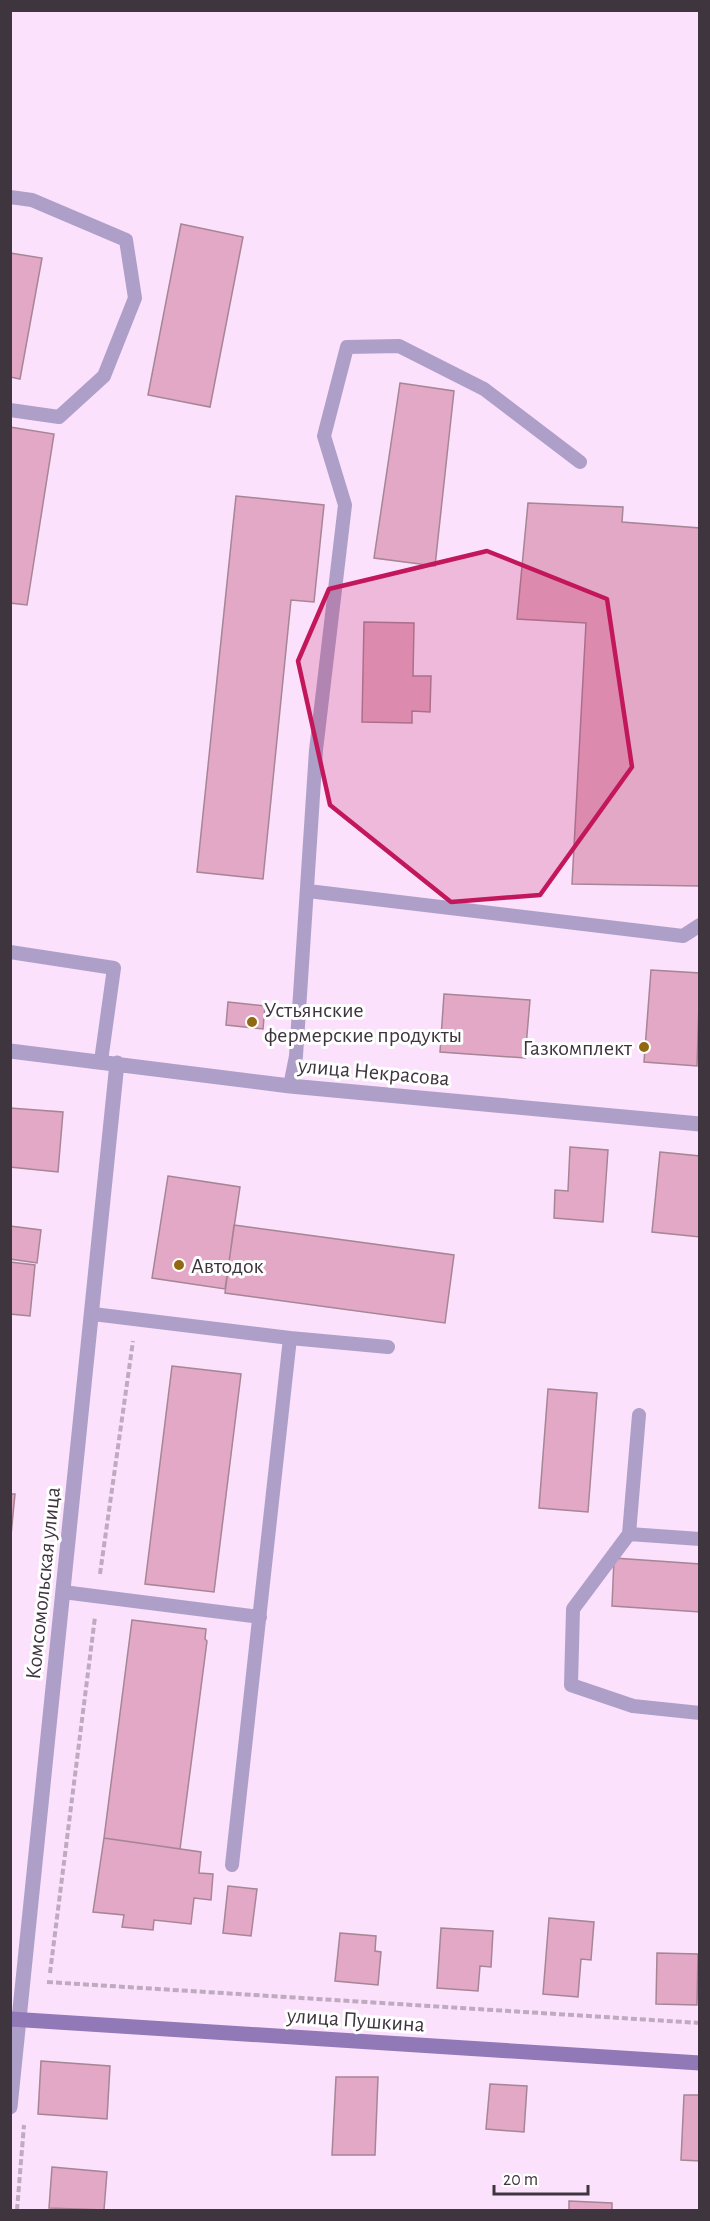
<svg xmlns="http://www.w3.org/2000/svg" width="710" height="2221" font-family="'Alegreya Sans',sans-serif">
<rect width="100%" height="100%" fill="#fbe1fc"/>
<!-- building -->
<path fill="#e3a8c5" stroke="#a68595" stroke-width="1.5" d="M181 224 243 237 210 407 148 395Z
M10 253 42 258 20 379 10 377Z
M400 383 454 391 435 566 374 558Z
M10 427 54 434 27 605 10 603Z
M236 496 324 505 314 602 291 600 263 879 197 872Z
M528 503 623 507 622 522 700 528V886L572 884 586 623 517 619Z
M364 622 414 623 413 676H431L430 712 412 711V723L362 722Z
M651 970 700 973 697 1066 644 1062Z
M444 994 530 1000 525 1058 440 1052Z
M228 1002 265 1006 263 1029 226 1025Z
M10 1108 63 1112 58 1172 10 1167Z
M570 1147 608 1150 603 1222 554 1218 555 1190 568 1191Z
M660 1152 700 1156V1237L652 1232Z
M168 1176 240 1187 225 1289 152 1278Z
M234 1225 454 1255 445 1323 225 1293Z
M10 1226 41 1230 37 1263 10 1259Z
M10 1262 35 1265 30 1316 10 1314Z
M172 1366 241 1374 214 1592 145 1584Z
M548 1389 597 1393 588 1512 539 1508Z
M10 1494H15L11 1535H10Z
M614 1558 700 1564V1612L612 1606Z
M132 1620 206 1629 205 1639 207 1641 180 1849 104 1838Z
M104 1838 201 1852 199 1873 213 1874 211 1900 194 1898 191 1924 154 1920 153 1930 122 1927 124 1915 93 1912Z
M228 1886 257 1889 251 1936 223 1933Z
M549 1918 594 1922 591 1960 581 1959 578 1997 543 1994Z
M441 1928 493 1931 491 1967 480 1966 478 1991 437 1988Z
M340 1933 376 1936 375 1951 381 1952 378 1985 335 1981Z
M657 1953 698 1954 697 2005 656 2004Z
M41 2061 110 2066 107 2119 38 2114Z
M336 2077H378L375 2155H332Z
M490 2084 527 2086 524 2132 486 2129Z
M684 2095H700V2161L681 2160Z
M52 2167 107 2172 104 2210 49 2208Z
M569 2201 612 2203V2210H569Z"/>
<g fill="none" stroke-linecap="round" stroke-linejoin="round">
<!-- path -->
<path stroke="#bfaac0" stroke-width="4" stroke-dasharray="6 3" stroke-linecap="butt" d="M100 1574 133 1341
M50 1973 95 1617
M47 1982 700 2023
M17 2210 24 2125"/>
<!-- lane -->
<path stroke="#ae9fc9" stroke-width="14" d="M10 197 32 200 126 240 135 298 104 376 59 417 10 410
M308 891 683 936 700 925
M10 952 114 968 101 1061
M290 1086 296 1056 316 750 345 505 324 436 347 347 399 346 484 389 580 462
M93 1314 290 1338 232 1865
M290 1338 388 1347
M639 1415 629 1534 700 1539
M629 1534 573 1609 571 1685 633 1706 700 1713
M63 1592 260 1617"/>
<!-- street -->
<path stroke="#ae9fc9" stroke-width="15" d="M10 1051 290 1086 700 1124
M10 2107 117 1063"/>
<!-- secondary -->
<path stroke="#9179b7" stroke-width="15" d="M10 2019 700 2063"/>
</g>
<!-- marked area -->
<path fill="#c2185b" fill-opacity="0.2" stroke="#c2185b" stroke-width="4.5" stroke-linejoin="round" d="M487 551 607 599 632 767 540 895 451 902 330 805 298 661 329 589Z"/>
<!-- markers -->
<g fill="#916911" stroke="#fff" stroke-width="2">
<circle cx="252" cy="1022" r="6"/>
<circle cx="644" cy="1047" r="6"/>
<circle cx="179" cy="1265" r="6"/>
</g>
<g text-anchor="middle" stroke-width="6" stroke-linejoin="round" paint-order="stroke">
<!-- poi labels -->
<g font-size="22" fill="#3f353f" stroke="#fff" text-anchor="start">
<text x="264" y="1017">Устьянские<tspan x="264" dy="25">фермерские продукты</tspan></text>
<text x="632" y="1055" text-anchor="end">Газкомплект</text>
<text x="191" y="1273">Автодок</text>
</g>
<!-- street labels -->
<g font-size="22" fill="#3f353f" stroke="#fff">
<text transform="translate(374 1071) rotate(5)" y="8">улица Некрасова</text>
<text transform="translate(42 1583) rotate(-84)" y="8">Комсомольская улица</text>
<text transform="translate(356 2019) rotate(4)" y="8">улица Пушкина</text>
</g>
</g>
<!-- border -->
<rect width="710" height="2221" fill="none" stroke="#3f353f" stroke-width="24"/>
<!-- scale -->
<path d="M494 2185v9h94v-9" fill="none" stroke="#3f353f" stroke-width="3"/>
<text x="503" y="2185" font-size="18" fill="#3f353f" stroke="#ffffff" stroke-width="4.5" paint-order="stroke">20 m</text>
</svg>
